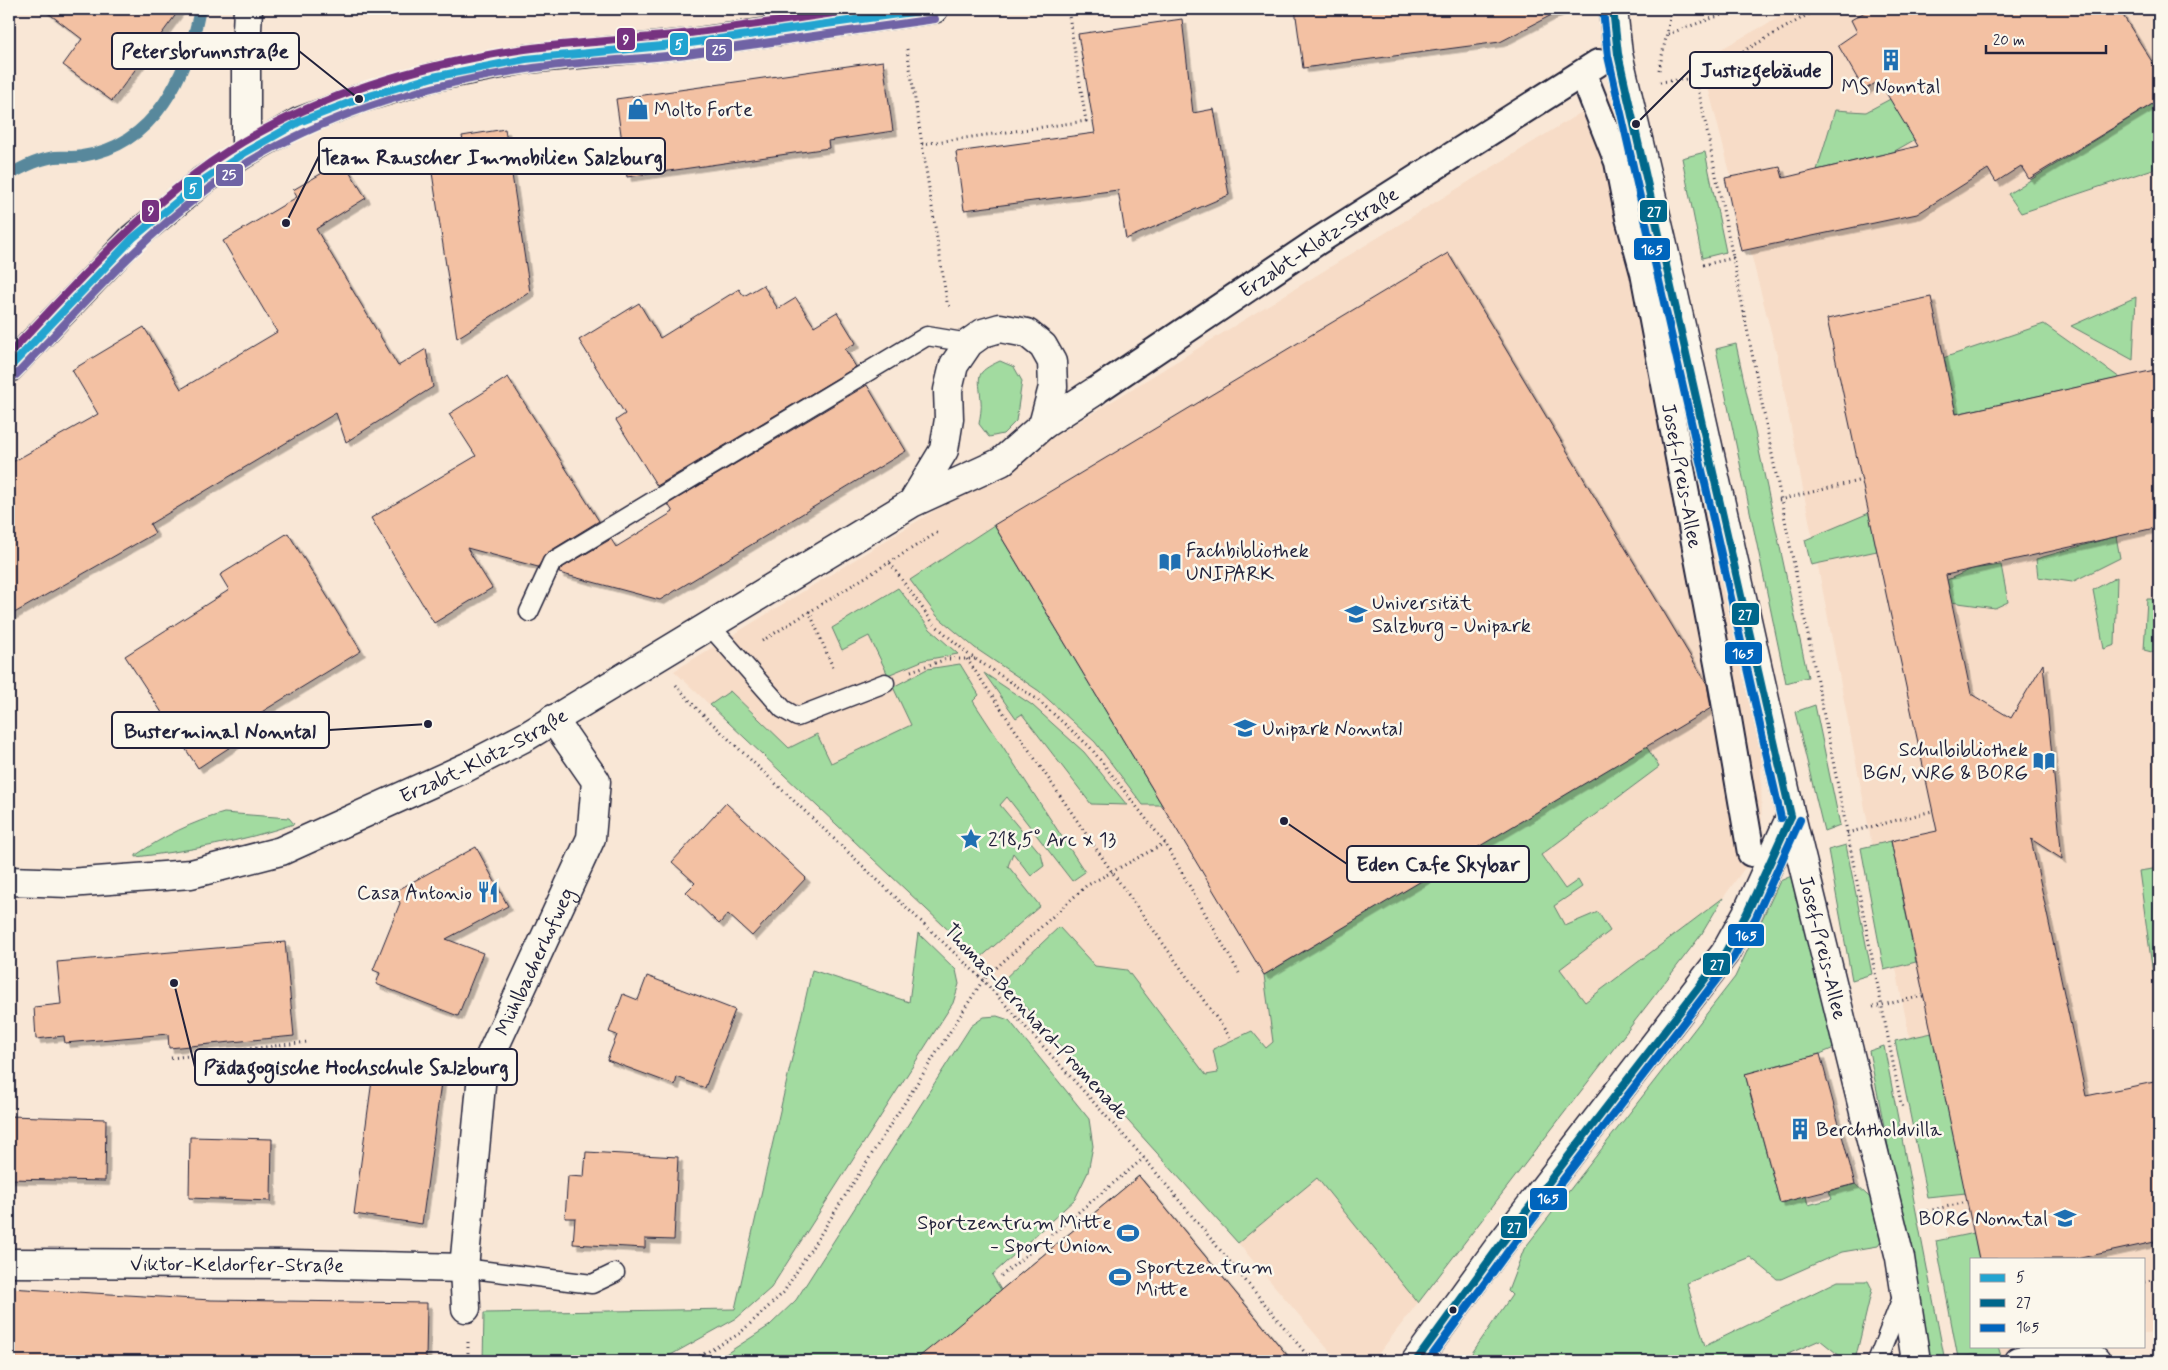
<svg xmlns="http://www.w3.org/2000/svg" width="2168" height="1370" font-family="Mynerve,sans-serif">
<defs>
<filter id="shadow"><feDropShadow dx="4.5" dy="4.5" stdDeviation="0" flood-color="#0004"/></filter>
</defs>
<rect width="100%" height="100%" fill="#f9e7d6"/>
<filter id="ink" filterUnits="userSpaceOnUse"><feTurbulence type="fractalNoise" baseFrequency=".02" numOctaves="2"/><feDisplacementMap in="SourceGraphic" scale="10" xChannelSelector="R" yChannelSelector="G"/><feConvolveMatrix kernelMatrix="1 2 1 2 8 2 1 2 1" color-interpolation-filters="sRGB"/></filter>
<g filter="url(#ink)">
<!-- built -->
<path fill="#f7dcc7" d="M1794 9H2159V1333L2144 1334V1259H1972V1346H2048L2001 1356 1971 1355 1777 355 1701 60Z
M1611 94 1761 751 1762 844 1723 898 1701 935 1373 1361H1338L1238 1243 1001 981 674 671Z"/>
<!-- green -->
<path fill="#a2dba0" stroke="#627e6e" d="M1896 96 1914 140 1893 152 1817 170 1835 110 1866 112Z
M2159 100V167L2021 213 2008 194Z
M1705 152 1726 252 1702 258 1682 158Z
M2136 297 2133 360 2071 326Z
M2044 324 2120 378 1956 414 1943 358Z
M1736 344 1808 677 1786 683 1716 349Z
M1000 361 1014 367 1022 381 1016 421 1003 434 989 437 979 424C980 417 982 408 981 401 979 375 974 373 1000 361Z
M1869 513 1877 551 1811 565 1805 540Z
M994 525 1162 805H1143L1095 742 1039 691 975 648 937 616 910 580Z
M2116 536 2120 558 2072 582 2038 577 2036 559Z
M2001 565 2008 602 1995 608 1951 602 1947 580 1972 569Z
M2117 577 2115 645 2104 649 2093 590Z
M898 588 930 629 958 654 924 660 888 675 869 636 842 650 832 628Z
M2147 599H2159V654L2144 650Z
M960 664 979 695 973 701 1085 872 1072 881 1007 797 1000 805 1041 854 1044 866 1031 876 1013 853 1008 866 1040 906 979 959 710 705 730 691 789 748 817 734 831 763 911 725 893 687 927 669Z
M984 673 1032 705 1084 752 1127 805 1091 804 1022 714 1016 718Z
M1815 705 1840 825 1824 831 1795 712Z
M1646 746 1659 767 1541 855 1565 889 1578 880 1582 887 1554 906 1565 926 1598 912 1610 931 1560 969 1585 1002 1723 898 1701 935 1418 1303 1317 1178 1238 1243 1002 981 1059 927 1095 966 1127 970 1206 1075 1218 1073 1213 1049 1252 1031 1266 1048 1273 1042 1264 975Z
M224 813 289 818 294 824C239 842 193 850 136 857V855C164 836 192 822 224 813Z
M1891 841 1916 962 1884 970 1861 848Z
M1846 845 1872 974 1852 980 1828 850Z
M2159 868V1019L2139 871Z
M1796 874 1841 1045 1820 1054 1745 1074 1780 1203 1806 1196 1808 1205 1832 1199 1829 1191 1855 1184 1878 1205 1887 1233 1878 1246 1842 1252 1781 1279H1777L1750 1257 1687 1283 1705 1346 1838 1281H1868L1872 1289 1856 1356 1846 1361 1820 1340 1772 1361H1471L1470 1356 1512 1295 1508 1291 1524 1249 1735 977 1780 881Z
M918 933 956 970 959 984 953 1003 771 1288 737 1318 660 1361H483L484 1313 735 1309 812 970 909 1002Z
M997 1016 1009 1020 1089 1119 1093 1146 1088 1172 1075 1199 992 1275 1001 1290 1139 1176 1292 1361H715L769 1326 796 1300 971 1026 984 1017Z
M1932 1033 1966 1193 1927 1197 1895 1041Z
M1884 1046 1945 1361H1931L1869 1051Z
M1974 1233 1979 1259H1972V1346H1998L2001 1356 1971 1355 1958 1358 1936 1241Z"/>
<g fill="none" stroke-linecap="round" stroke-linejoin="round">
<!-- stream -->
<path stroke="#59889c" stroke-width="12" d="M9 175C21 168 40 159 55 157 64 156 73 158 82 156 156 145 187 75 200 9"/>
</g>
<!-- building -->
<path fill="#f3c1a3" stroke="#22223b" filter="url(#shadow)" d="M43 9H180L112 101 63 65 82 39Z
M1295 9H1563L1500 42 1303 68Z
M1870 9H2119L2159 73V100L2029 179 2021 166 1996 182 1988 169 1917 214 1741 251 1725 178 1780 167 1783 178 1918 146 1879 81 1864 90 1838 45 1857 32 1851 20Z
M1182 19 1193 113 1214 109 1229 195 1126 239 1118 190 964 210 956 152 1095 133 1078 34Z
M883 61 893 131 828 141 829 148 627 177 616 99Z
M505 129 530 292 457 338 428 146 463 141 462 136Z
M343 161 366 198 316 229 398 366 426 349 433 387 346 442 336 413 150 524 155 533 9 616V464L98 414 72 370 144 327 181 389 277 332 223 241 297 197 293 190Z
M1448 253 1707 684 1711 708 1264 975 994 525Z
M763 285 778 309 796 298 814 326 837 312 856 343 845 349 856 367 657 486 616 420 625 414 579 340 639 303 660 338 739 289 744 296Z
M1931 297 1956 414 2159 369V527L1946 575 1971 694 2011 718 2043 664 2062 859 2031 839 2086 1096 2159 1081V1241L2076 1259H1979L1891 841 1937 831 1827 319Z
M508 377 599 521 547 553 538 567 467 548 492 588 434 623 371 518 476 456 449 414Z
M867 385 906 451 660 600 559 573 560 569 611 539 616 547 673 512 668 504Z
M288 533 361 651 260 713 267 723 198 768 125 656 229 590 220 575Z
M726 803 806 878 752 936 728 914 719 924 686 892 695 883 672 862Z
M476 847 508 906 446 939 483 953 458 1016 376 984 380 973 373 970 400 903 394 892Z
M285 942 294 1036 169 1048 168 1034 65 1043 64 1036 36 1039 34 1007 61 1004 57 962Z
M647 976 735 1010 705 1088 677 1077 675 1085 607 1060 617 1035 609 1032 623 994 638 1000Z
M1820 1054 1855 1184 1780 1203 1745 1074Z
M375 1058 443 1068 422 1224 354 1214Z
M9 1116 106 1119 105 1181 9 1179Z
M190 1137 272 1139 271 1201 189 1198Z
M586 1152 678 1157 674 1240 645 1239V1248L573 1244 575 1218H565L568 1176 584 1177Z
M1139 1176 1292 1361H914L950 1332Z
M9 1288 211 1300 427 1303 426 1361H9Z"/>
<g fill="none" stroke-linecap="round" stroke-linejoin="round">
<!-- service casing -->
<g stroke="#22223b" stroke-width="21">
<path id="service" d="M529 612 552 562 927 336 969 343
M710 626 783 709 797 717 885 683
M464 1268 592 1284 615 1273
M1877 1361 1903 1295"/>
</g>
<!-- pedestrian casing -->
<g stroke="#22223b" stroke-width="30">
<g id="pedestrian">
<path id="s1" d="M1583 74 1618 162 1629 218 1644 273 1723 690 1751 853"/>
<path id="s2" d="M1094 392 1318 241 1598 63"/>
</g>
</g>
<!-- minor casing -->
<g stroke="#22223b" stroke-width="31">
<g id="minor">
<path d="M779 9V31"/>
<path id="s3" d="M1613 9 1618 54 1662 241 1791 816 1900 1258 1916 1361"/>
<path d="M246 152V51L248 9"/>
<path d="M1043 425 1094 392"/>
<path id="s4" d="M9 881 69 883 191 874 281 851 467 767 527 736 912 503 1001 462 1043 425 1053 387 1052 362 1043 346 1027 333 1000 328 983 333 969 343 954 365 948 390 949 419 944 450 912 503"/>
<path id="s5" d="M9 1263 292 1264 464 1268"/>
<path id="s6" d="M466 1308 464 1268 482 1074 591 838 596 781 553 719"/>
<path d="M1416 1361 1498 1248 1725 953 1747 913 1791 816"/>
<path d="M2019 1361 2062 1354 2094 1359 2096 1361"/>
</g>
</g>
<!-- secondary casing -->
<g stroke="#22223b" stroke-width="31">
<path id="secondary" d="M9 368 133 238 202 181 246 152 299 122 359 99 433 77 526 59 683 44 934 9"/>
</g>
<!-- path -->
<path stroke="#22223b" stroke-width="3" stroke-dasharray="1 4" stroke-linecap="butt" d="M1668 34 1738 9
M907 49 947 302 951 308
M1659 70 1672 9
M1696 78 1733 258
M1660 82 1696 78 1818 9
M922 144 1086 121 1068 9
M2155 233 2159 231
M1703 265 1733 258 1902 1108
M1779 500 1862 480
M890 563 933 623 968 654 1038 700 1090 747 1165 843 1239 973
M809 611 834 670
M762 641 940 531
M967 659 1112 872 1230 1037
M911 671 947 659H975
M676 685 697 709 983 980 1144 1158 1312 1361
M1847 833 1932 811
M1873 1007 1923 996
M171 1058 308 1042
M1923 1212 1967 1202
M1001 1276 1144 1158
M2144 1282 2159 1278
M468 1342V1361
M691 1361 739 1334 783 1293 983 980 1086 886 1165 843"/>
<!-- service -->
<use href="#service" stroke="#fbf7ec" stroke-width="18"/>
<!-- pedestrian -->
<use href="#pedestrian" stroke="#fbf7ec" stroke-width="26"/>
<!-- minor -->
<use href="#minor" stroke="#fbf7ec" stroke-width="28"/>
<!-- secondary -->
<use href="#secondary" stroke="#fbf7ec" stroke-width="28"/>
<!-- bus-1 casing -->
<g stroke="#fbf7ec" stroke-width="11">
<path id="bus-1" d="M9 368 133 238 202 181 246 152 299 122 359 99 433 77 526 59 683 44 934 9"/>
</g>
<!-- bus-2 casing -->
<g stroke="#fbf7ec" stroke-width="11">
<path id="bus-2" d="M1613 9 1618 54 1791 816
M1416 1361 1498 1248 1725 953 1747 913 1791 816"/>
</g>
<!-- bus-3 casing -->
<g stroke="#fbf7ec" stroke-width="11">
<path id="bus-3" d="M1603 10 1608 56 1781 818
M1428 1361 1506 1254 1733 958 1756 917 1800 820"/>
</g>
<!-- bus-4 casing -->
<g stroke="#fbf7ec" stroke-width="11">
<path id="bus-4" d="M16 375C78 311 136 242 208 189 301 120 414 86 527 69 580 61 633 60 686 54 769 43 852 31 935 19"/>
</g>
<!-- bus-5 casing -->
<g stroke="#fbf7ec" stroke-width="11">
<path id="bus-5" d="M9 354C69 291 126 226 195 174 290 102 408 66 525 49 577 42 630 40 682 34 743 27 803 17 863 9"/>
</g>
<!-- bus-1 -->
<use href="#bus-1" stroke="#22a4d0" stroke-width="8"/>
<!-- bus-2 -->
<use href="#bus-2" stroke="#00678b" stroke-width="8"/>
<!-- bus-3 -->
<use href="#bus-3" stroke="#0065bd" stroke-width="8"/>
<!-- bus-4 -->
<use href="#bus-4" stroke="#6f64a5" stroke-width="8"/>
<!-- bus-5 -->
<use href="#bus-5" stroke="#763180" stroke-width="8"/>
</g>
</g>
<!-- icons -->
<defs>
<g id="building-bare" transform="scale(1.725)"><path d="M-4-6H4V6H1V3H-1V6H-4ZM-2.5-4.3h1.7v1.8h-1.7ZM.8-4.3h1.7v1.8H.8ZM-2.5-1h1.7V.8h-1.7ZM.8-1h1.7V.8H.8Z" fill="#1f6fb2" stroke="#fbf7ec" stroke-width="2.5" paint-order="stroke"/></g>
<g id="shop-bare" transform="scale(1.725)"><path d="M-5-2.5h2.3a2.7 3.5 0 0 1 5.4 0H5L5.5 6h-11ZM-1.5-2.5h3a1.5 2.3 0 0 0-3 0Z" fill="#1f6fb2" stroke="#fbf7ec" stroke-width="2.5" paint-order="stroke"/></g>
<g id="library-bare" transform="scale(1.725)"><path d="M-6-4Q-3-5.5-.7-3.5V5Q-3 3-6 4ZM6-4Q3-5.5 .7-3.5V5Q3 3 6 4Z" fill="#1f6fb2" stroke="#fbf7ec" stroke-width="2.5" paint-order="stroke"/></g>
<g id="university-bare" transform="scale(1.725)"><path d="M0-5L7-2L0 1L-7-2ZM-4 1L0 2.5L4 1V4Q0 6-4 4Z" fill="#1f6fb2" stroke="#fbf7ec" stroke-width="2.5" paint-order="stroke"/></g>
<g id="sight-bare" transform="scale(1.725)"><path d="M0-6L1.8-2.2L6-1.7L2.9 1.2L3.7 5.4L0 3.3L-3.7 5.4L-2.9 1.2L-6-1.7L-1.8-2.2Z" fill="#1f6fb2" stroke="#fbf7ec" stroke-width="2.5" paint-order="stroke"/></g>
<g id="restaurant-bare" transform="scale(1.725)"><path d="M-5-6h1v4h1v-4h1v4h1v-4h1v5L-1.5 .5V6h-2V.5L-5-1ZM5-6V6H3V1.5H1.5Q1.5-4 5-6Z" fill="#1f6fb2" stroke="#fbf7ec" stroke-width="2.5" paint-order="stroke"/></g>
<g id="school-bare" transform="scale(1.725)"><path d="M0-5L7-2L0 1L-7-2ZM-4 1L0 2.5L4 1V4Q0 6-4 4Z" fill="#1f6fb2" stroke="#fbf7ec" stroke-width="2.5" paint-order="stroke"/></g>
<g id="stadium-bare" transform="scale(1.725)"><path d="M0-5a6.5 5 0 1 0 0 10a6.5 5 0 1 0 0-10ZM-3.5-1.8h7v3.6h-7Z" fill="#1f6fb2" stroke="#fbf7ec" stroke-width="2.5" paint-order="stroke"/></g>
</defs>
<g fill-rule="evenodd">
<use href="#building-bare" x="1891" y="60"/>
<use href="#shop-bare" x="638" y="109"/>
<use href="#library-bare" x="1170" y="562"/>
<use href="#university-bare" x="1356" y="614"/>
<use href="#university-bare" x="1245" y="728"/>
<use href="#library-bare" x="2044" y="761"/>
<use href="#sight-bare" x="971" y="839"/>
<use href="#restaurant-bare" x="488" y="892"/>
<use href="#building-bare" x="1800" y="1129"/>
<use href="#school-bare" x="2065" y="1218"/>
<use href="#stadium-bare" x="1128" y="1233"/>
<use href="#stadium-bare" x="1120" y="1277"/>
</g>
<!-- markers -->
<circle fill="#22223b" stroke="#fbf7ec" stroke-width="2" cx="1453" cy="1310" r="4.5"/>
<g text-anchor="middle" stroke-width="5" stroke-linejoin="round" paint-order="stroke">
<!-- poi labels -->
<g font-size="20" fill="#22223b" stroke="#fbf7ec" text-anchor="start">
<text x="1891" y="93" text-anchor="middle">MS Nonntal</text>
<text x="654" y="116">Molto Forte</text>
<text x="1186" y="557">Fachbibliothek<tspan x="1186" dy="23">UNIPARK</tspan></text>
<text x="1372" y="609">Universität<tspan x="1372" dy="23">Salzburg - Unipark</tspan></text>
<text x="1262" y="735">Unipark Nonntal</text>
<text x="2028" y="756" text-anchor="end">Schulbibliothek<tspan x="2028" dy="23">BGN, WRG &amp; BORG</tspan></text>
<text x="988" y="846">218,5° Arc x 13</text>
<text x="472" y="899" text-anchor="end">Casa Antonio</text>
<text x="1816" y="1136">Berchtholdvilla</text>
<text x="2048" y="1225" text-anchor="end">BORG Nonntal</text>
<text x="1112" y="1229" text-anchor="end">Sportzentrum Mitte<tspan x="1112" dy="23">- Sport Union</tspan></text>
<text x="1136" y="1273">Sportzentrum<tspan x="1136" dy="23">Mitte</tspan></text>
</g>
<!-- street labels -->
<g font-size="20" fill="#22223b" stroke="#fbf7ec">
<text dy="7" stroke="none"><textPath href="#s2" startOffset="270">Erzabt-Klotz-Straße</textPath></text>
<text dy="7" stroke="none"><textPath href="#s1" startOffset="415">Josef-Preis-Allee</textPath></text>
<text dy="7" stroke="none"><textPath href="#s4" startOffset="499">Erzabt-Klotz-Straße</textPath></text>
<text dy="7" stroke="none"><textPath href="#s3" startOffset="962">Josef-Preis-Allee</textPath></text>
<text dy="7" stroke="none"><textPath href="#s6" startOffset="359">Mühlbacherhofweg</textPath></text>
<text transform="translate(1037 1021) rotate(47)" y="7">Thomas-Bernhard-Promenade</text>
<text dy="7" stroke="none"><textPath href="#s5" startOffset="228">Viktor-Keldorfer-Straße</textPath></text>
</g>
</g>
<!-- callouts -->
<path fill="none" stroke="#22223b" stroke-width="2" d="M359 99L299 51M1636 124L1690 70M286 223L319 156M428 724L329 730M1284 821L1347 864M174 983L195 1067"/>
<g fill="#22223b" stroke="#fbf7ec" stroke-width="2">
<circle cx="359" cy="99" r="5"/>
<circle cx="1636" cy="124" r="5"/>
<circle cx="286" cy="223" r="5"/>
<circle cx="428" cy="724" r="5"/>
<circle cx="1284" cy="821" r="5"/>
<circle cx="174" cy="983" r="5"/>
</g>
<g fill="#fbf7ec" stroke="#22223b" stroke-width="2">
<rect x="112" y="33" width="187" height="36" rx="5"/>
<rect x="1690" y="52" width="142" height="36" rx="5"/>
<rect x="319" y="138" width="346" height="36" rx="5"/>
<rect x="112" y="712" width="217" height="36" rx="5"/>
<rect x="1347" y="846" width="182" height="36" rx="5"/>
<rect x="195" y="1049" width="322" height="36" rx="5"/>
</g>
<g font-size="21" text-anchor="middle" font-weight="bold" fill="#22223b">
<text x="205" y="58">Petersbrunnstraße</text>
<text x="1761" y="77">Justizgebäude</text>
<text x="492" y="164">Team Rauscher Immobilien Salzburg</text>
<text x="220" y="738">Busterminal Nonntal</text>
<text x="1438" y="871">Eden Cafe Skybar</text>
<text x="356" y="1074">Pädagogische Hochschule Salzburg</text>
</g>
<g stroke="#fbf7ec" stroke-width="2">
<rect x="616" y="27" width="20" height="24" rx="5" fill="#763180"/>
<rect x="669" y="32" width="20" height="24" rx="5" fill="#22a4d0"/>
<rect x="705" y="38" width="28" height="24" rx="5" fill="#6f64a5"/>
<rect x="215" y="163" width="29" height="24" rx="5" fill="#6f64a5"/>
<rect x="183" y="176" width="20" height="24" rx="5" fill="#22a4d0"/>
<rect x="141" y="199" width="19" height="24" rx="5" fill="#763180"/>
<rect x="1639" y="199" width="29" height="24" rx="5" fill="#00678b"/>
<rect x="1633" y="237" width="38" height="24" rx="5" fill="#0065bd"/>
<rect x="1731" y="602" width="29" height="24" rx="5" fill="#00678b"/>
<rect x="1724" y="641" width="39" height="24" rx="5" fill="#0065bd"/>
<rect x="1727" y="923" width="38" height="24" rx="5" fill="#0065bd"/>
<rect x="1702" y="952" width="29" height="24" rx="5" fill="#00678b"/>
<rect x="1529" y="1187" width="39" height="24" rx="5" fill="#0065bd"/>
<rect x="1500" y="1215" width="28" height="24" rx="5" fill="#00678b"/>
</g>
<g font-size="14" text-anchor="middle" font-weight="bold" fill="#fff">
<text x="626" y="44">9</text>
<text x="679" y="49">5</text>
<text x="719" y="54">25</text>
<text x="229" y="179">25</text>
<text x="193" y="193">5</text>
<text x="151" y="215">9</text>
<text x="1654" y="216">27</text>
<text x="1652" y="254">165</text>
<text x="1745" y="619">27</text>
<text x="1743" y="658">165</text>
<text x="1746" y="940">165</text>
<text x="1717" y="969">27</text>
<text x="1548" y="1203">165</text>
<text x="1514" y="1232">27</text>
</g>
<!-- margin -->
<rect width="2168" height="1370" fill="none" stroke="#fbf7ec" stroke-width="30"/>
<rect x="15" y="15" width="2138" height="1340" fill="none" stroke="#22223b" stroke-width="2" filter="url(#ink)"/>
<!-- legend -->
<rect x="1970" y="1258" width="175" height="90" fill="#fbf7ec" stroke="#a4a2a5"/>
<rect x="1980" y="1274" width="25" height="8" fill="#22a4d0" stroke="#a4a2a5"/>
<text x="2016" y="1282" font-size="15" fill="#22223b">5</text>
<rect x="1980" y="1299" width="25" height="8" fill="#00678b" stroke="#a4a2a5"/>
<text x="2016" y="1308" font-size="15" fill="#22223b">27</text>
<rect x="1980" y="1324" width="25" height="8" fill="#0065bd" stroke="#a4a2a5"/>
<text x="2016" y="1332" font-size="15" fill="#22223b">165</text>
<!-- scale -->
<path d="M1986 45v8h120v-8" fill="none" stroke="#22223b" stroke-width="2.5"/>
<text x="1993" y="45" font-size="15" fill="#22223b" stroke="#fbf7ec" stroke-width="4" paint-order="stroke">20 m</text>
</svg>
